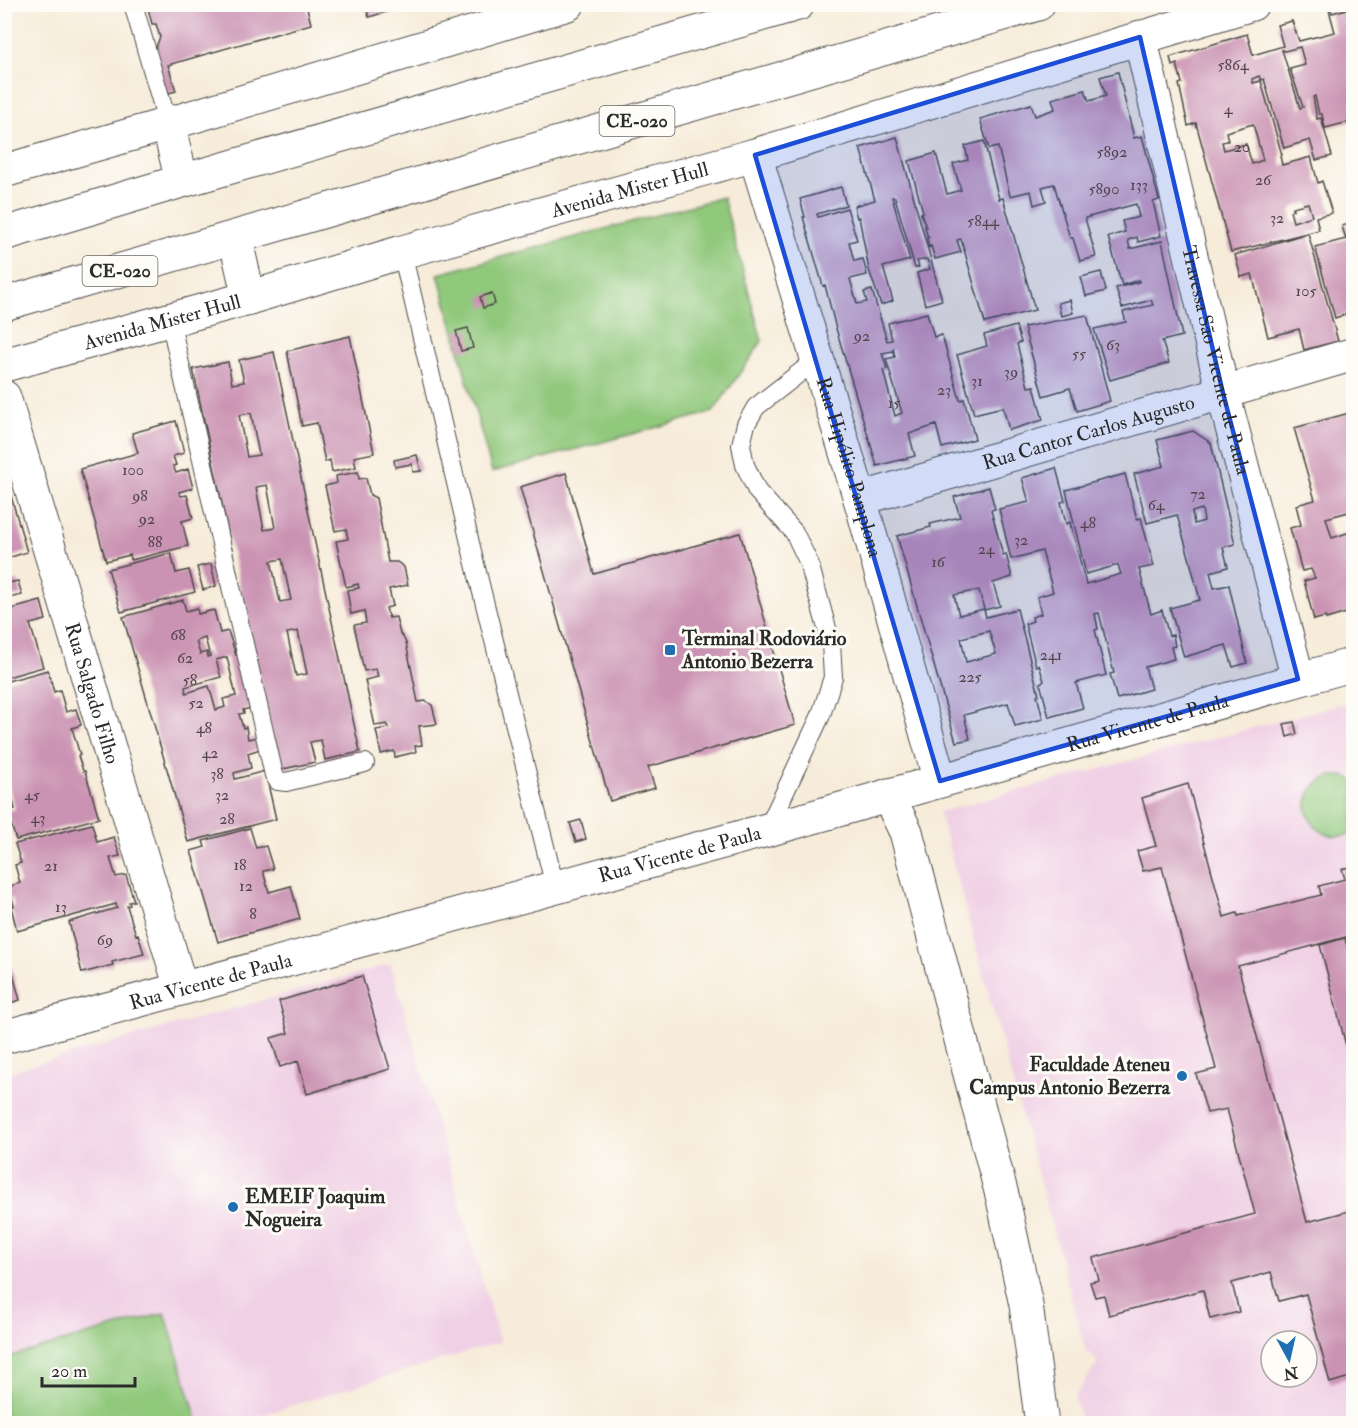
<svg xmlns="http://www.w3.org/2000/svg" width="1358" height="1428" font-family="'IM FELL Double Pica',serif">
<rect width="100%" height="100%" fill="#fdfcf7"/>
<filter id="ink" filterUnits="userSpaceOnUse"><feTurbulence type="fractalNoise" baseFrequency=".0167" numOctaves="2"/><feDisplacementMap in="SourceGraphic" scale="12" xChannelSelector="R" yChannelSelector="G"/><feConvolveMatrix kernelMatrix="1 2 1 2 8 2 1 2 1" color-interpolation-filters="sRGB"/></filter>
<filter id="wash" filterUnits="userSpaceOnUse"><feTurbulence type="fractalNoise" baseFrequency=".008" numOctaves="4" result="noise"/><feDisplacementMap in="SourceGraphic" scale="24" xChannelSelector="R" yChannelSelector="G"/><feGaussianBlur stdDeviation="1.35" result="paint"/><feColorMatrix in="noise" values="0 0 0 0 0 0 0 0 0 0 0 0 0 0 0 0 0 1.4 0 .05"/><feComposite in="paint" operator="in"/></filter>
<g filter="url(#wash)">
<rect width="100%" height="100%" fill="#f7ecda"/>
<!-- built -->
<path fill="#f0d0e5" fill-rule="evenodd" d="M1353 701V1423H1082L1074 1397 1098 1362 1086 1351 939 812ZM1271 1341H1307V1377H1271Z
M391 964 500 1342 235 1423 5 1424V1073Z"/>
<!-- green -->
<path fill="#90c87b" stroke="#5e7a53" stroke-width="1.5" d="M723 197 762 341 713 412 492 472 438 274Z
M1330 776H1344L1353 780V833C1319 848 1290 807 1318 783 1321 780 1327 778 1330 776Z
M165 1313 198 1423H5V1358Z"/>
<g id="blocks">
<!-- building -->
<path fill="#ca93b3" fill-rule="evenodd" d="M147 4H306L311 24 168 65 176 91 165 94 153 55 160 37 156 24H152Z
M365 4H410V5L369 17Z
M1331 9 1332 13 1347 9 1353 28V121L1325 128 1322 114H1319L1315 96 1313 97 1317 119 1321 118 1332 156 1316 160 1310 140 1284 148 1264 79 1261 80 1259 76 1252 79 1253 83 1261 81 1282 155 1280 156 1282 165 1311 157 1318 183 1322 181 1332 213 1316 217 1319 230 1231 252 1196 123 1188 126 1179 84 1182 83 1177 64 1172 66 1170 57 1247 34 1253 55 1283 46 1277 25 1292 21 1299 41 1335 32 1329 10ZM1300 47 1305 65 1290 69 1303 107 1300 108 1282 50 1285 51ZM1253 124 1263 160 1252 164 1246 144 1224 150 1222 142 1228 141 1226 132ZM1308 203 1312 216 1293 222 1290 211 1293 210V207Z
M1118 72 1134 138 1142 136 1159 200 1153 202 1161 236 1138 242 1137 237 1128 240 1130 249 1162 241 1182 336 1162 341 1169 363 1110 380 1094 329 1126 322 1123 312 1153 305 1151 300 1122 308 1116 288 1139 282V280L1122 285 1108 237 1125 232 1122 221 1139 217 1136 204 1085 218 1096 257 1080 261 1073 238H1070L1054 184 1042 187 1046 201 1034 205 1031 191 1010 196 998 147 989 149 980 119 1031 104 1035 116 1055 109 1052 99 1085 90 1089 101 1106 96 1100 77Z
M897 137 942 300 925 305 917 273 930 269 927 259 917 261 919 267 915 268 895 197H892L910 260 883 267 893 301 881 305 869 270 859 217 857 218 854 206 875 200 860 148Z
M984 141 999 199 1003 198 1035 310 985 323 961 239 957 240 961 252 935 259 931 246 929 247 927 238 929 237 927 235 925 227H926L921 213 923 212 909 161 936 153 947 194 961 190 953 164 968 160 965 146Z
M841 187 846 205 817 214 818 217 847 208 857 240 849 242 854 261 863 259 867 275 850 279 857 304 867 302 864 292 872 290 887 341 892 340 888 323 927 313 934 337 942 335 960 400 964 399 975 439 942 448 936 425 909 434 915 456 877 466 835 325 825 285 823 286 803 217H805L800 199ZM893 348 895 357 886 359 902 413 895 416 883 370 887 369 882 353 893 351Z
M1353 223V255H1351L1352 260H1353V312L1335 318 1315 247 1346 239 1342 226Z
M1308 233 1338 341 1304 350 1299 329 1268 337 1252 274 1241 277 1235 255Z
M1101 272 1106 291 1086 296 1081 277Z
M492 293 495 304 483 308 480 297Z
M1070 300 1073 313 1061 316 1058 303Z
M1087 315 1110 401 1077 411 1070 388 1043 396 1024 327Z
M1016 326 1021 342 1017 344 1028 387 1034 386 1043 420 1009 430 1003 407 974 414 957 355 987 346 984 335Z
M468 328 473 348 461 351 456 331Z
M350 336 374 453 354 457 356 467 332 472 330 460 325 462 317 423 302 426 287 351Z
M274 352 360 752 325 760 321 740 310 742 315 762 279 770 193 369 228 362 232 384 244 382 239 360ZM251 413 259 455 247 457 239 415ZM267 485 275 528 264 530 256 487ZM282 559 291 600 280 602 271 561ZM298 631 307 674 296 676 287 633Z
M1353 412V524L1349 512 1326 518 1332 538 1353 531V611L1326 619 1325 617 1314 620 1304 581 1315 578 1311 569 1302 571 1290 528 1301 525 1296 505 1315 500 1294 428Z
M176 421 184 453 173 456 176 465 173 466 176 473 188 469 193 488 179 492 181 496 187 495 193 518 182 521 188 546 131 560 130 555 106 561 80 469 138 453 132 433Z
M1193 431 1211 443 1235 544 1223 547 1228 567 1210 572 1214 588 1229 585 1247 663 1233 667 1226 645 1184 657 1170 608 1200 600 1189 557 1177 515 1147 523 1134 474 1164 466 1157 440ZM1202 509 1204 521 1194 524 1192 512Z
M417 455 421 471 413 472 412 464 395 467 394 460Z
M1056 468 1065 501 1061 502 1066 524 1070 522 1086 584 1121 574 1118 565 1086 574 1066 490 1125 474 1137 519 1141 518 1154 566 1139 569 1151 614 1162 610 1169 636 1173 635 1175 646 1171 647 1174 659 1145 667 1151 689 1117 699 1110 674 1114 673 1099 613 1095 614 1098 629 1095 630 1106 675 1076 683 1083 708 1049 717 1040 683 1044 681 1039 665 1036 666 1025 624 1033 621 1032 617 1041 614 1037 597 1053 592 1042 551 1011 559 999 509 1029 502 1022 478Z
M358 472 359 479 366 478 370 495 376 498 388 562H397L404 567 408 585 389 589 393 606 386 608 389 618 396 617 400 634 403 637 406 643 418 702 426 701 432 705 437 724 419 726 422 745 415 746 416 752 395 757 394 751 381 754 376 730 388 728 387 724 375 726 365 680 378 677 376 669 364 671 354 625 366 623 364 611 351 614 347 590 359 588 358 584 346 587 336 541 348 539 346 529 335 531 325 486 337 483 336 476Z
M566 473 594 574 740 533 795 725 648 767 655 788 610 801 520 487Z
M5 475 27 552 5 559Z
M989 487 995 509 991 510 1003 555 1006 554 1012 577 993 583 1000 606 984 610 986 617 1017 609 1039 695H1037L1043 719 1015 726 1008 703 964 715 970 739 956 742 897 536 931 527 930 524 960 517 954 497ZM979 590 984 609 959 615 954 595ZM989 631 996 654 966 662 961 638Z
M171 553 176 573 189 570 195 592 121 612 108 569Z
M211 564 216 586 203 590 197 567Z
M18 581 22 595 4 599V584Z
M183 600 186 611 197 608 198 614 214 610 220 633 228 631 236 655 240 654 251 708 243 710 244 713 239 714 243 728 246 727 248 739 257 737 260 749 248 753 251 768 234 773 235 779 265 771 276 819 188 842 123 617ZM205 638 210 656 208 657 207 652 200 654 196 641ZM227 657 236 696 223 699 225 707 216 710 209 686 186 693 185 687 221 677 216 660Z
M41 601 46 620 30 624 43 667 4 678V611Z
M48 670 54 692 60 690 66 712 76 709 81 725 72 728 80 755 78 756 83 771H85L99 818 16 840 7 811 15 809 4 769V762L9 761 4 750V682Z
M1294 722 1297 734 1287 737 1284 724Z
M1188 784 1224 917 1237 913 1238 916 1321 895 1319 886 1345 879 1342 869 1353 866V947L1350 936 1238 966 1307 1222 1353 1210V1262L1348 1263 1351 1274 1353 1273V1376L1330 1383 1306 1294 1279 1301 1271 1272 1232 1283 1239 1312 1210 1319 1203 1290 1109 1315 1104 1295 1095 1297 1090 1282 1099 1280 1093 1258 1255 1214 1227 1109 1207 1113 1196 1074 1216 1069 1162 867 1143 871 1137 851 1156 846 1142 798Z
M581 820 586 839 576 842 570 823Z
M92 824 97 842 114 837 120 856 110 858 116 877 126 875 134 901 129 902 130 905 127 906 136 935 138 934 144 954 112 962 113 965 82 973 69 922 117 908 116 904 17 931 11 907 14 906 12 898 4 900V888L20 883 15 865 21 863 15 844Z
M250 828 256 848 266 846 273 869 263 871 269 892 291 886 300 919 218 942 191 851 205 847 203 841Z
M1345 938 1353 970V1060L1350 1061 1320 945Z
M4 941 20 1000 4 1005Z
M362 976 390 1069 307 1094 298 1061 280 1067 271 1038 288 1033 279 1001Z"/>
</g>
</g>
<g filter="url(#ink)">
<use href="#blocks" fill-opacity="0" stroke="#4a4845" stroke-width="1.5"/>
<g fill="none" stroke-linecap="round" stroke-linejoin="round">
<!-- lane casing -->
<g stroke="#4a4845" stroke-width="20">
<path id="lane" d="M133 4 168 124
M402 252 474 560 555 887
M170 320 274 775 278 781 286 782 365 763
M767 830 821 715 833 677 831 643 809 563 794 532 757 491 745 465 741 445 746 424 756 407 816 360"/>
</g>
<!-- street casing -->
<g stroke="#4a4845" stroke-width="35">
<g id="street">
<path id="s1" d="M1140 37 1223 393 1298 679"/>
<path id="s2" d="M755 155 860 499 940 781"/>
<path id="s3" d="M249 298 402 252 755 155 1252 4"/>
<path id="s4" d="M4 397 181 988"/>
<path id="s5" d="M860 499 1354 354"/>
<path d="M888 795 906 832 1003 1199 1026 1305 1042 1424"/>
<path id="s6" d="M4 1037 767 830 1354 664"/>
</g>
</g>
<!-- secondary casing -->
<g stroke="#4a4845" stroke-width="35">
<g id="secondary">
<path d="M4 171 168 124 568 4"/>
<path id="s7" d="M4 365 249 298"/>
</g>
</g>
<!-- highway casing -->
<g stroke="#4a4845" stroke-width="35">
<path id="highway" d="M168 124 182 181
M4 234 182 181 798 4
M235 237 249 298
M4 304 1038 4"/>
</g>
<!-- lane -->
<use href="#lane" stroke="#fff" stroke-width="18"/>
<!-- street -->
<use href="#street" stroke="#fff" stroke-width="33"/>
<!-- secondary -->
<use href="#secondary" stroke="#fff" stroke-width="33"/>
<!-- highway -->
<use href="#highway" stroke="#fff" stroke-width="33"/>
</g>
</g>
<!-- marked area -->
<path fill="#1d4ed8" fill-opacity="0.2" stroke="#1d4ed8" stroke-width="4.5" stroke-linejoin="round" d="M1140 37 1223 393 1298 679 940 781 755 155Z"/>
<!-- markers -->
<g fill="#1f6fb2" stroke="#fdfcf7" stroke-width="2">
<rect x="664" y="644" width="12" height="12" rx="3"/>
<circle cx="1182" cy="1076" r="6"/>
<circle cx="233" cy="1207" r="6"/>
</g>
<g text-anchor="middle" stroke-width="6" stroke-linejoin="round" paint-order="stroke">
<!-- number labels -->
<g font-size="16" fill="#53454d">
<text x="1233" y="70">5864</text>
<text x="1228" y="114">4</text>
<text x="1242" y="152">20</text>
<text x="1112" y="157">5892</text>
<text x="1263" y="185">26</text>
<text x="1139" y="190">133</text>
<text x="1104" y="194">5890</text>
<text x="1277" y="223">32</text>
<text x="983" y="226">5844</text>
<text x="1306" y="296">105</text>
<text x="862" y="341">92</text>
<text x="1113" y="350">63</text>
<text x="1079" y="359">55</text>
<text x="1011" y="377">39</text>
<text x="977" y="386">31</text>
<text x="944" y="395">23</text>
<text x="894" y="408">15</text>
<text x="133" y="475">100</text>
<text x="1198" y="499">72</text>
<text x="140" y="501">98</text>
<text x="1156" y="510">64</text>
<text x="147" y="524">92</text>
<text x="1088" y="528">48</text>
<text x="1021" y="545">32</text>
<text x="155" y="547">88</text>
<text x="986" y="554">24</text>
<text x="938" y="567">16</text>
<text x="178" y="640">68</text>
<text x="1051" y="660">241</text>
<text x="185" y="663">62</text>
<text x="970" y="682">225</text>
<text x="190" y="685">58</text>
<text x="196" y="708">52</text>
<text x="204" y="733">48</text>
<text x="210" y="758">42</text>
<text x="217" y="779">38</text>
<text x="32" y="800">45</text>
<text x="222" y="800">32</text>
<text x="38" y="823">43</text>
<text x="227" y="824">28</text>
<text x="240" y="870">18</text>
<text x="51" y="871">21</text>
<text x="246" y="891">12</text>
<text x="61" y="912">13</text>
<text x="253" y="919">8</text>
<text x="105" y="945">69</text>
</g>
<!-- shield labels -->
<g fill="#fdfcf7" stroke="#6a6a68" stroke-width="1.5">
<rect x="599.5" y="106" width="75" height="30" rx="4.5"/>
<rect x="82.5" y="256" width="75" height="30" rx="4.5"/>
</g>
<g font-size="18" font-weight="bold" fill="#2b2b2b">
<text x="637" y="127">CE-020</text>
<text x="120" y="277">CE-020</text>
</g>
<!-- street labels -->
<g font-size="20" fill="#2b2b2b" stroke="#fdfcf7">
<text dy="7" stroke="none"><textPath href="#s3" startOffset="396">Avenida Mister Hull</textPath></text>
<text dy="7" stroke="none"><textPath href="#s7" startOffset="164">Avenida Mister Hull</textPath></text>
<text dy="7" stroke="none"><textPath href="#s1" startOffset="332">Travessa São Vicente de Paula</textPath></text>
<text dy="7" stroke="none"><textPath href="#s5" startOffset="238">Rua Cantor Carlos Augusto</textPath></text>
<text dy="7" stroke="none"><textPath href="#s2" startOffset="326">Rua Hipólito Pamplona</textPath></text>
<text dy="7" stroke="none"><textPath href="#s4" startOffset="309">Rua Salgado Filho</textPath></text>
<text dy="7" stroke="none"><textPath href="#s6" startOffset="1186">Rua Vicente de Paula</textPath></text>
<text dy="7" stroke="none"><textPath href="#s6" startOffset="700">Rua Vicente de Paula</textPath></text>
<text dy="7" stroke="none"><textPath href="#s6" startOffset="214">Rua Vicente de Paula</textPath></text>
</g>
<!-- poi labels -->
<g font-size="20" font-weight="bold" fill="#2b2b2b" stroke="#fdfcf7" text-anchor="start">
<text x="682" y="645">Terminal Rodoviário<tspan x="682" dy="23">Antonio Bezerra</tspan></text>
<text x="1170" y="1071" text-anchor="end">Faculdade Ateneu<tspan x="1170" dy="23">Campus Antonio Bezerra</tspan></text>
<text x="245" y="1203">EMEIF Joaquim<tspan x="245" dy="23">Nogueira</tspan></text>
</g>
</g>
<!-- margin -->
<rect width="1358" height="1428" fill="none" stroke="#fdfcf7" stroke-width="24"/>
<!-- north arrow -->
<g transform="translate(1289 1359) rotate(172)"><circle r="28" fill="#fdfcf7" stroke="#a9a8a5" stroke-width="1.5"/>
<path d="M0-4.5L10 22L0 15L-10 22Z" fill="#1f6fb2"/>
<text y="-9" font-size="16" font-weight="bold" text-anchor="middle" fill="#2b2b2b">N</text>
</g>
<!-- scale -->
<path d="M42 1377v9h93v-9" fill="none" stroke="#2b2b2b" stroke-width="3"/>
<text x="51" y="1377" font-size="18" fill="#2b2b2b" stroke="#fdfcf7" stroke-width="4.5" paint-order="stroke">20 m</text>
</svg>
